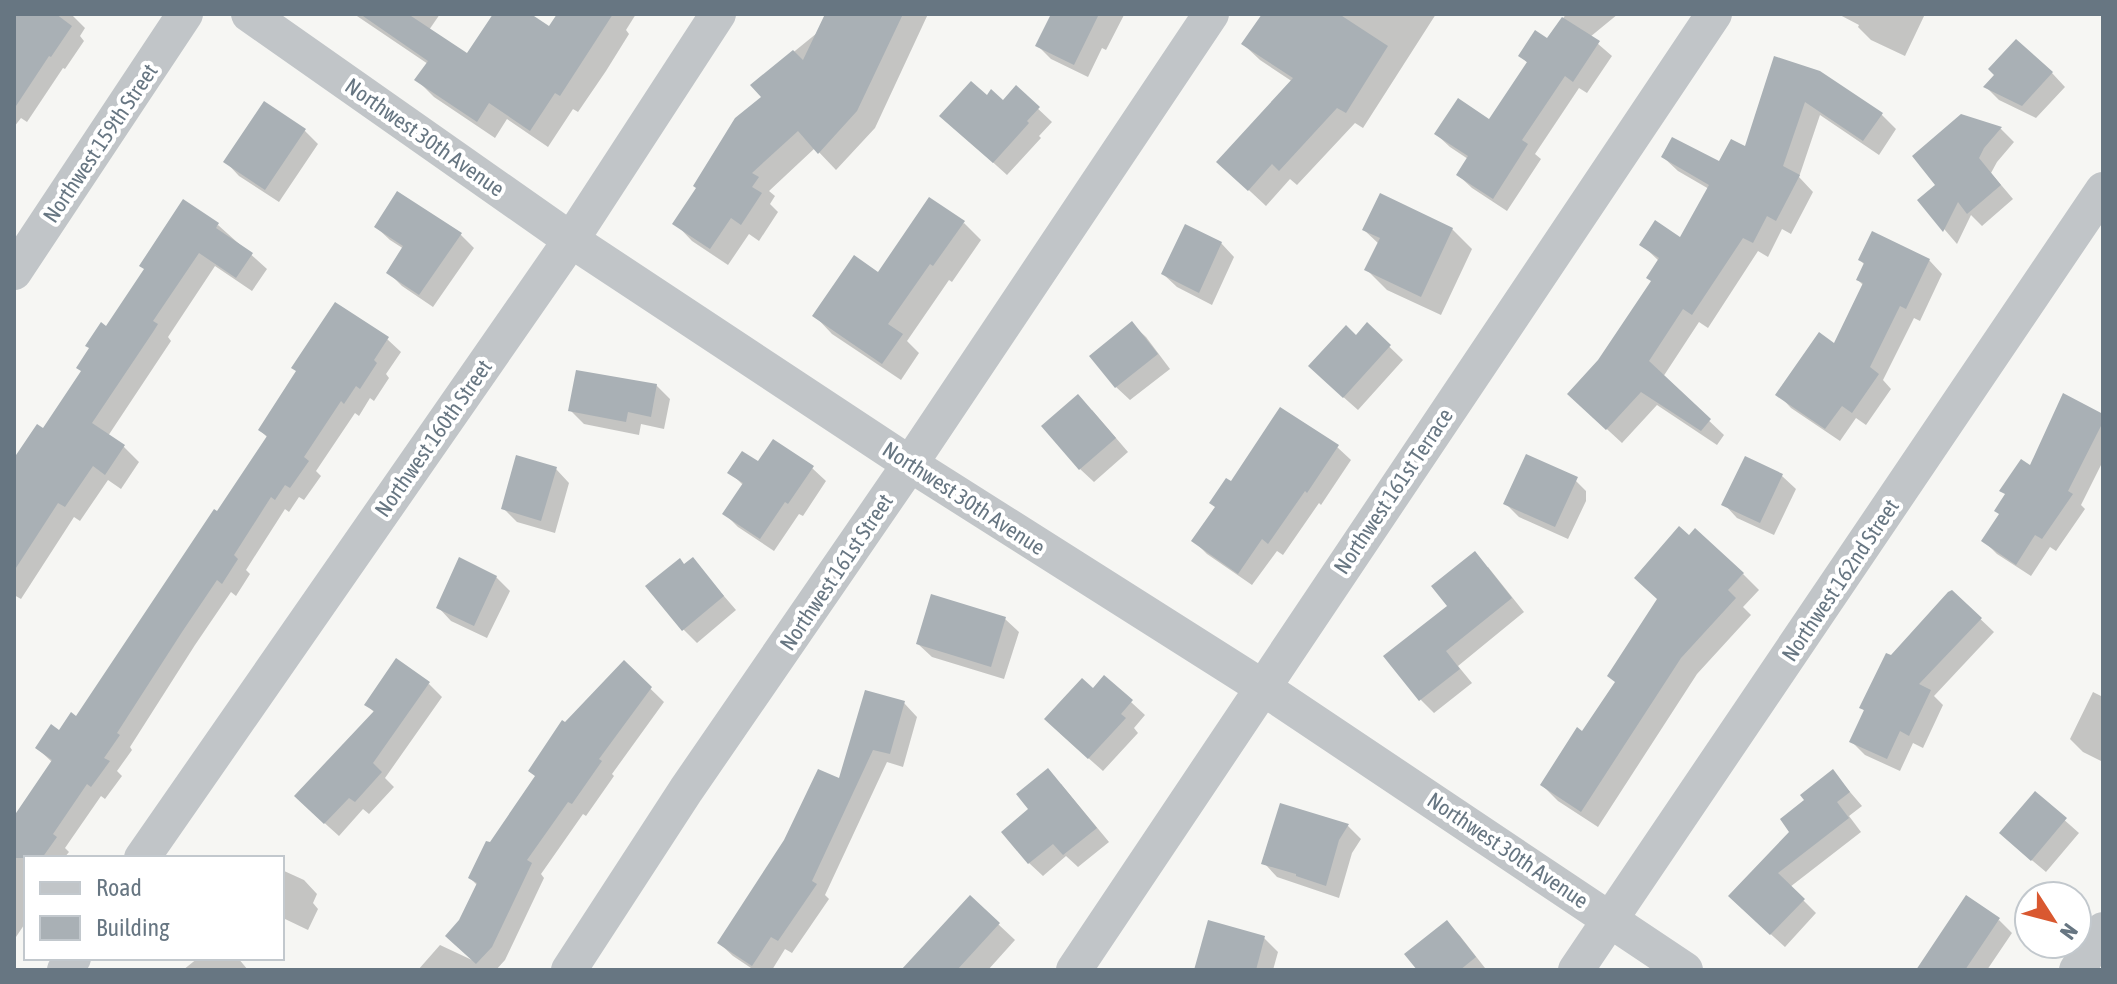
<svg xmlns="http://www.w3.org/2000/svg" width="2117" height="984" font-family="'Asap Condensed',sans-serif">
<rect width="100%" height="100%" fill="#f6f6f3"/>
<!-- shadow -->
<path fill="#0003" d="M14 14H71L85 28 80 36 84 41 65 69 63 68 27 122 21 118 14 127Z
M354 14H440L429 30 467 56 496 14H527L550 29 559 14H636L626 30 629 34 606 71 578 112 573 109 548 147 507 119 495 138 434 97 417 80 428 64Z
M828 14H928L875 128 836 170 815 148 769 191 775 196 770 204 778 212 759 241 749 234 728 265 692 241 675 223 763 98 753 85 833 20Z
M1049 14H1123L1124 15 1106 50 1102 48 1088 77 1051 59 1037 45 1052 17Z
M1263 14H1436L1363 128 1355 123 1297 185 1290 179 1266 206 1236 178 1293 82 1260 60 1243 44Z
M1566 14H1618L1590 37 1612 56 1587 93 1579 88 1535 154 1541 159 1507 211 1472 188 1458 175 1468 159 1450 147 1436 134 1490 122 1529 64 1520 56 1548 41Z
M1838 14H1925L1905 56 1871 40 1858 27 1859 25Z
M1775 59 1881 114 1896 129 1879 155 1820 115 1799 177 1813 192 1791 234 1782 229 1768 257 1758 251 1708 328 1699 322 1663 377 1724 435 1717 445 1657 405 1622 443 1584 408 1600 361 1653 282 1659 261 1641 244 1681 240 1709 189 1678 171 1663 157 1720 164 1746 149Z
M2052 73 2065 87 2036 118 1999 100 1986 87 1997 75Z
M1016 88 1052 122 1039 136 1041 138 1007 175 956 129 987 97 1003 103Z
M265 103 305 131 318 144 279 202 239 176 226 162Z
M1961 117 2001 129 2014 142 1997 162 1991 173 2013 199 1982 226 1971 215 1957 244 1920 201 1938 185Z
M964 223 981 240 952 282 949 280 907 341 919 353 901 380 832 334 815 316Z
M218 225 267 269 252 291 215 266 168 337 171 341 167 347 108 436 124 447 139 462 121 489 108 480 80 521 74 517 21 599 14 595V473L83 372 107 328Z
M376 227 461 235 474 248 433 307 402 286 388 272 404 249 390 240Z
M1452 229 1472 249 1441 315 1387 290 1367 270 1379 244 1364 230Z
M1221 243 1234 257 1212 305 1177 287 1163 274Z
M1860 260H1929L1942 274 1920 321 1914 318 1883 380 1891 389 1866 425 1856 418 1840 441 1791 408 1778 394 1835 346 1864 286 1858 280 1865 265Z
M1132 324 1146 337 1170 369 1130 400 1116 387Z
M1367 325 1403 360 1358 410 1324 380Z
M387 339 401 352 386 374 389 378 374 401 370 398 359 416 355 413 316 471 321 476 304 500 299 497 289 512 285 509 246 570 250 574 236 596 231 592 195 645 130 747 132 750 117 771 122 776 105 799 101 796 65 848 69 852 64 858H26V922L14 940V820L53 763 37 748 77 719 268 438 260 430Z
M656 385 670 399 664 429 641 424 639 435 584 424 571 411Z
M1092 410 1128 452 1094 482 1080 469Z
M2103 416V461L2081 505 2085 509 2056 551 2050 547 2031 576 1997 554 1984 541 2030 468Z
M1337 447 1351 460 1321 505 1319 503 1283 555 1277 551 1252 585 1207 554 1194 541 1232 484Z
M1746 458 1782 476 1796 489 1774 535 1737 518 1724 504Z
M758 464 812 468 826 481 803 516 799 514 774 551 738 527 725 514 744 486 730 472Z
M556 469 569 483 555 533 517 522 504 509Z
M1572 477 1586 491V501L1568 539 1519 517 1506 504Z
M692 559 736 610 697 643 683 629 685 566Z
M1488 567 1524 612 1458 666 1472 683 1434 713 1421 700 1386 657 1450 606Z
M1743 574 1759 590 1743 607 1751 615 1697 674 1598 827 1558 801 1542 785 1582 733Z
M496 577 510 591 487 638 451 621 438 607Z
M1952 592 1994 632 1934 696 1943 705 1923 748 1913 743 1900 771 1865 755 1851 741 1865 712 1862 708Z
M1005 619 1019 632 1004 679 932 657 918 644Z
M624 663 664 702 612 774 614 776 586 816 583 814 541 874 544 878 505 960 496 970H418L440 945 472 960 461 921 478 886 470 878 537 777 565 724Z
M1105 678 1145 715 1134 728 1138 733 1103 771 1060 733Z
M429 684 442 697 385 778 394 787 369 814 363 809 339 836 310 810 375 713 366 704Z
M2093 692 2103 697V762L2083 752 2070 739Z
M904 703 917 717 903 767 887 762 825 895 829 899 792 953 785 949 772 970H754L733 956 719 943Z
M1833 772 1862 806 1849 816 1861 832 1790 887 1816 913 1785 947 1744 910 1792 832 1807 801Z
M1061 784 1109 842 1078 867 1066 856 1043 876 1029 863Z
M2035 794 2079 833 2046 872 2015 846Z
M1281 806 1348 826 1361 839 1352 853 1339 898 1277 877 1264 863Z
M282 870 304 880 317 894 313 903 318 909 308 930 285 919 282 920Z
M1999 920 2012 933 1987 970H1918Z
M1447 923 1460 936 1485 968 1483 970H1419Z
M998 924 1015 940 988 970H904Z
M1264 938 1278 952 1273 970H1196Z
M198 958H238L248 970H183Z"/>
<!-- building -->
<path fill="#a9b0b5" d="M14 14H56L72 26 51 57 49 56 14 109Z
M360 14H408L467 53 493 14H531L549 26 557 14H613L560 96 555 93 530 131 489 103 477 122 414 80 428 61Z
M825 14H903L857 111 818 154 798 131 752 173 759 177 752 187 762 193 741 225 731 218 710 249 672 224 696 188 693 186 735 118 761 97 750 85 793 50 803 60Z
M1051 14H1099L1074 65 1035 46Z
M1262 14H1339L1388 46 1346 113 1337 108 1279 171 1272 164 1248 191 1216 162 1293 78 1241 44Z
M1562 17 1600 41 1573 82 1565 76 1522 140 1528 144 1493 199 1456 175 1468 156 1434 134 1458 98 1489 119 1527 62 1518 56 1535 30 1547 38Z
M2016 39 2053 72 2022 106 1983 87 1994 75 1988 69Z
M1774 56 1820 71 1883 113 1863 141 1805 102 1783 166 1800 175 1776 221 1767 216 1753 243 1743 238 1692 315 1683 309 1649 361 1711 419 1701 431 1641 392 1606 430 1567 394 1598 360 1651 281 1646 278 1659 258 1639 245 1655 220 1680 237 1709 185 1661 157 1672 137 1719 161 1731 139 1745 146Z
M971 81 987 95 991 89 1003 100 1016 85 1040 107 1027 121 1029 123 993 163 939 116Z
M264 101 306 129 265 190 223 162Z
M1961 114 2002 127 1984 148 1979 158 2001 185 1967 214 1958 202 1943 232 1917 200 1935 185 1912 156Z
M397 191 462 233 419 295 386 273 403 246 374 227Z
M1380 193 1453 228 1421 297 1364 270 1380 238 1362 230Z
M929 197 965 221 933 266 930 264 888 324 903 334 882 364 812 316 854 255 878 272Z
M183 199 219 223 216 228 253 253 236 278 199 253 153 321 158 324 153 332 92 423 125 445 105 475 93 466 65 507 58 503 14 571V458L37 424 43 428 81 371 76 368 89 348 85 346 101 322 106 326 144 269 139 266Z
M1185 224 1222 242 1199 293 1161 274Z
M1872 231 1930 259 1906 309 1900 306 1870 367 1879 374 1852 413 1842 406 1825 429 1775 395 1819 332 1834 343 1863 283 1856 280 1864 263 1858 260Z
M335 302 389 337 374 360 377 363 360 389 356 386 344 404 341 401 304 457 309 461 290 488 285 485 275 500 271 497 234 555 238 559 222 584 217 580 182 632 117 733 120 735 104 758 110 761 91 787 87 784 53 834 57 837 42 858H14V816L52 760 35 748 51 724 59 730 71 712 76 716 214 509 217 511 267 436 258 430 296 371 291 368Z
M1132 321 1158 354 1115 388 1089 356Z
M1367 322 1391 345 1343 398 1308 366 1346 325 1356 335Z
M576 370 657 384 651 417 628 412 626 422 568 411Z
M2063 393 2103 414V422L2068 491 2073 494 2042 539 2035 535 2016 565 1981 541 1999 514 1994 511 2005 494 1999 491 2021 459 2030 465Z
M1078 394 1116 438 1079 470 1041 426Z
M1280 407 1339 445 1307 493 1305 491 1268 544 1262 539 1238 574 1191 541 1215 507 1209 503 1226 478 1231 481Z
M773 439 814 466 788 504 785 502 760 539 722 514 743 483 727 473 742 451 758 461Z
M1526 454 1578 477 1555 527 1503 504Z
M516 455 557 467 541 521 501 509Z
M1745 456 1783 474 1760 523 1721 505Z
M1679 526 1689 535 1695 528 1744 573 1728 590 1736 598 1681 658 1581 812 1540 785 1577 727 1582 731 1615 682 1607 676 1657 599 1634 578Z
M1475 551 1512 598 1446 651 1460 669 1419 701 1383 656 1447 606 1431 586Z
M459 557 497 576 474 626 436 608Z
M693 557 724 596 682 631 645 586 680 558 684 564Z
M1952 590 1982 618 1919 684 1931 690 1909 736 1900 731 1887 759 1849 742 1864 710 1859 708 1886 653 1891 655 1948 592Z
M931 594 1006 617 991 667 916 644Z
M396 658 430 682 373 763 382 772 355 802 349 798 324 824 294 796 374 711 364 705Z
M624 660 652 687 599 759 602 761 572 804 568 802 527 860 532 863 492 947 476 964 445 936 459 920 477 883 468 878 486 841 490 842 535 776 528 771 562 720 565 722Z
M1104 675 1133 700 1121 714 1126 718 1088 759 1044 719 1082 678 1093 688Z
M865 690 905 701 890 754 873 750 812 881 817 884 778 941 771 937 752 966 717 943 784 840 818 769 839 778Z
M1048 768 1097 828 1063 855 1053 844 1028 864 1001 832 1028 809 1016 794Z
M1833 769 1850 792 1837 802 1849 818 1778 873 1805 899 1770 935 1728 896 1789 832 1780 819 1804 800 1800 795Z
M2035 791 2067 818 2031 861 1999 833Z
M1280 803 1349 824 1339 840 1326 886 1296 876V874L1261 864Z
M970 895 1000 923 957 970H901Z
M1966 895 2000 918 1965 970H1916Z
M1208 920 1265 936 1256 970H1194Z
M1447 920 1476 957 1460 970H1417L1404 954Z"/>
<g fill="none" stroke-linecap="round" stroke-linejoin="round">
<!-- street -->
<path stroke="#c1c5c8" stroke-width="36" d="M249 14 571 240 910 464 1262 687 1685 970
M14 272 185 14
M142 858 571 240 718 14
M65 970 73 958
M569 970 686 790 910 464 1211 14
M1074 970 1714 14
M1576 970 2103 190
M2077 970 2103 930"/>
</g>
<g text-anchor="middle" stroke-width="8" stroke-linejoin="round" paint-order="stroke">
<!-- street labels -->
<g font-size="22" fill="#677682" stroke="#fff">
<text transform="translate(425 137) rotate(35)" y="8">Northwest 30th Avenue</text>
<text transform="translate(100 143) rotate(-56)" y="8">Northwest 159th Street</text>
<text transform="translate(433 438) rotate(-55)" y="8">Northwest 160th Street</text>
<text transform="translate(1393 491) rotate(-56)" y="8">Northwest 161st Terrace</text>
<text transform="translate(964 498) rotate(33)" y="8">Northwest 30th Avenue</text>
<text transform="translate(836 572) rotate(-56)" y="8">Northwest 161st Street</text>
<text transform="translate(1840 580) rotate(-56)" y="8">Northwest 162nd Street</text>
<text transform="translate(1508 850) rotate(34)" y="8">Northwest 30th Avenue</text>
</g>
</g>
<!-- border -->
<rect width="2117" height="984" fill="none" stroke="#677682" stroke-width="32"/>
<!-- legend -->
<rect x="24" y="856" width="260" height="104" fill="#ffffff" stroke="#c2c8cd" stroke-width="2"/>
<rect x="40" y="882" width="40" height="12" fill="#c1c5c8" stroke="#c2c8cd" stroke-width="2"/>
<text x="96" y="896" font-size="24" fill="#677682">Road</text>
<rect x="40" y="916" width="40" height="24" fill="#a9b0b5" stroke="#c2c8cd" stroke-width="2"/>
<text x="96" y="936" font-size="24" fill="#677682">Building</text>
<!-- north arrow -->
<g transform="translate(2053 920) rotate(126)"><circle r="38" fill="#ffffff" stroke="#c2c8cd" stroke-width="2"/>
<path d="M0-6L14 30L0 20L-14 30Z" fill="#d95830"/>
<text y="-12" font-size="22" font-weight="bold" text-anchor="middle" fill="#677682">N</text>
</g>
</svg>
